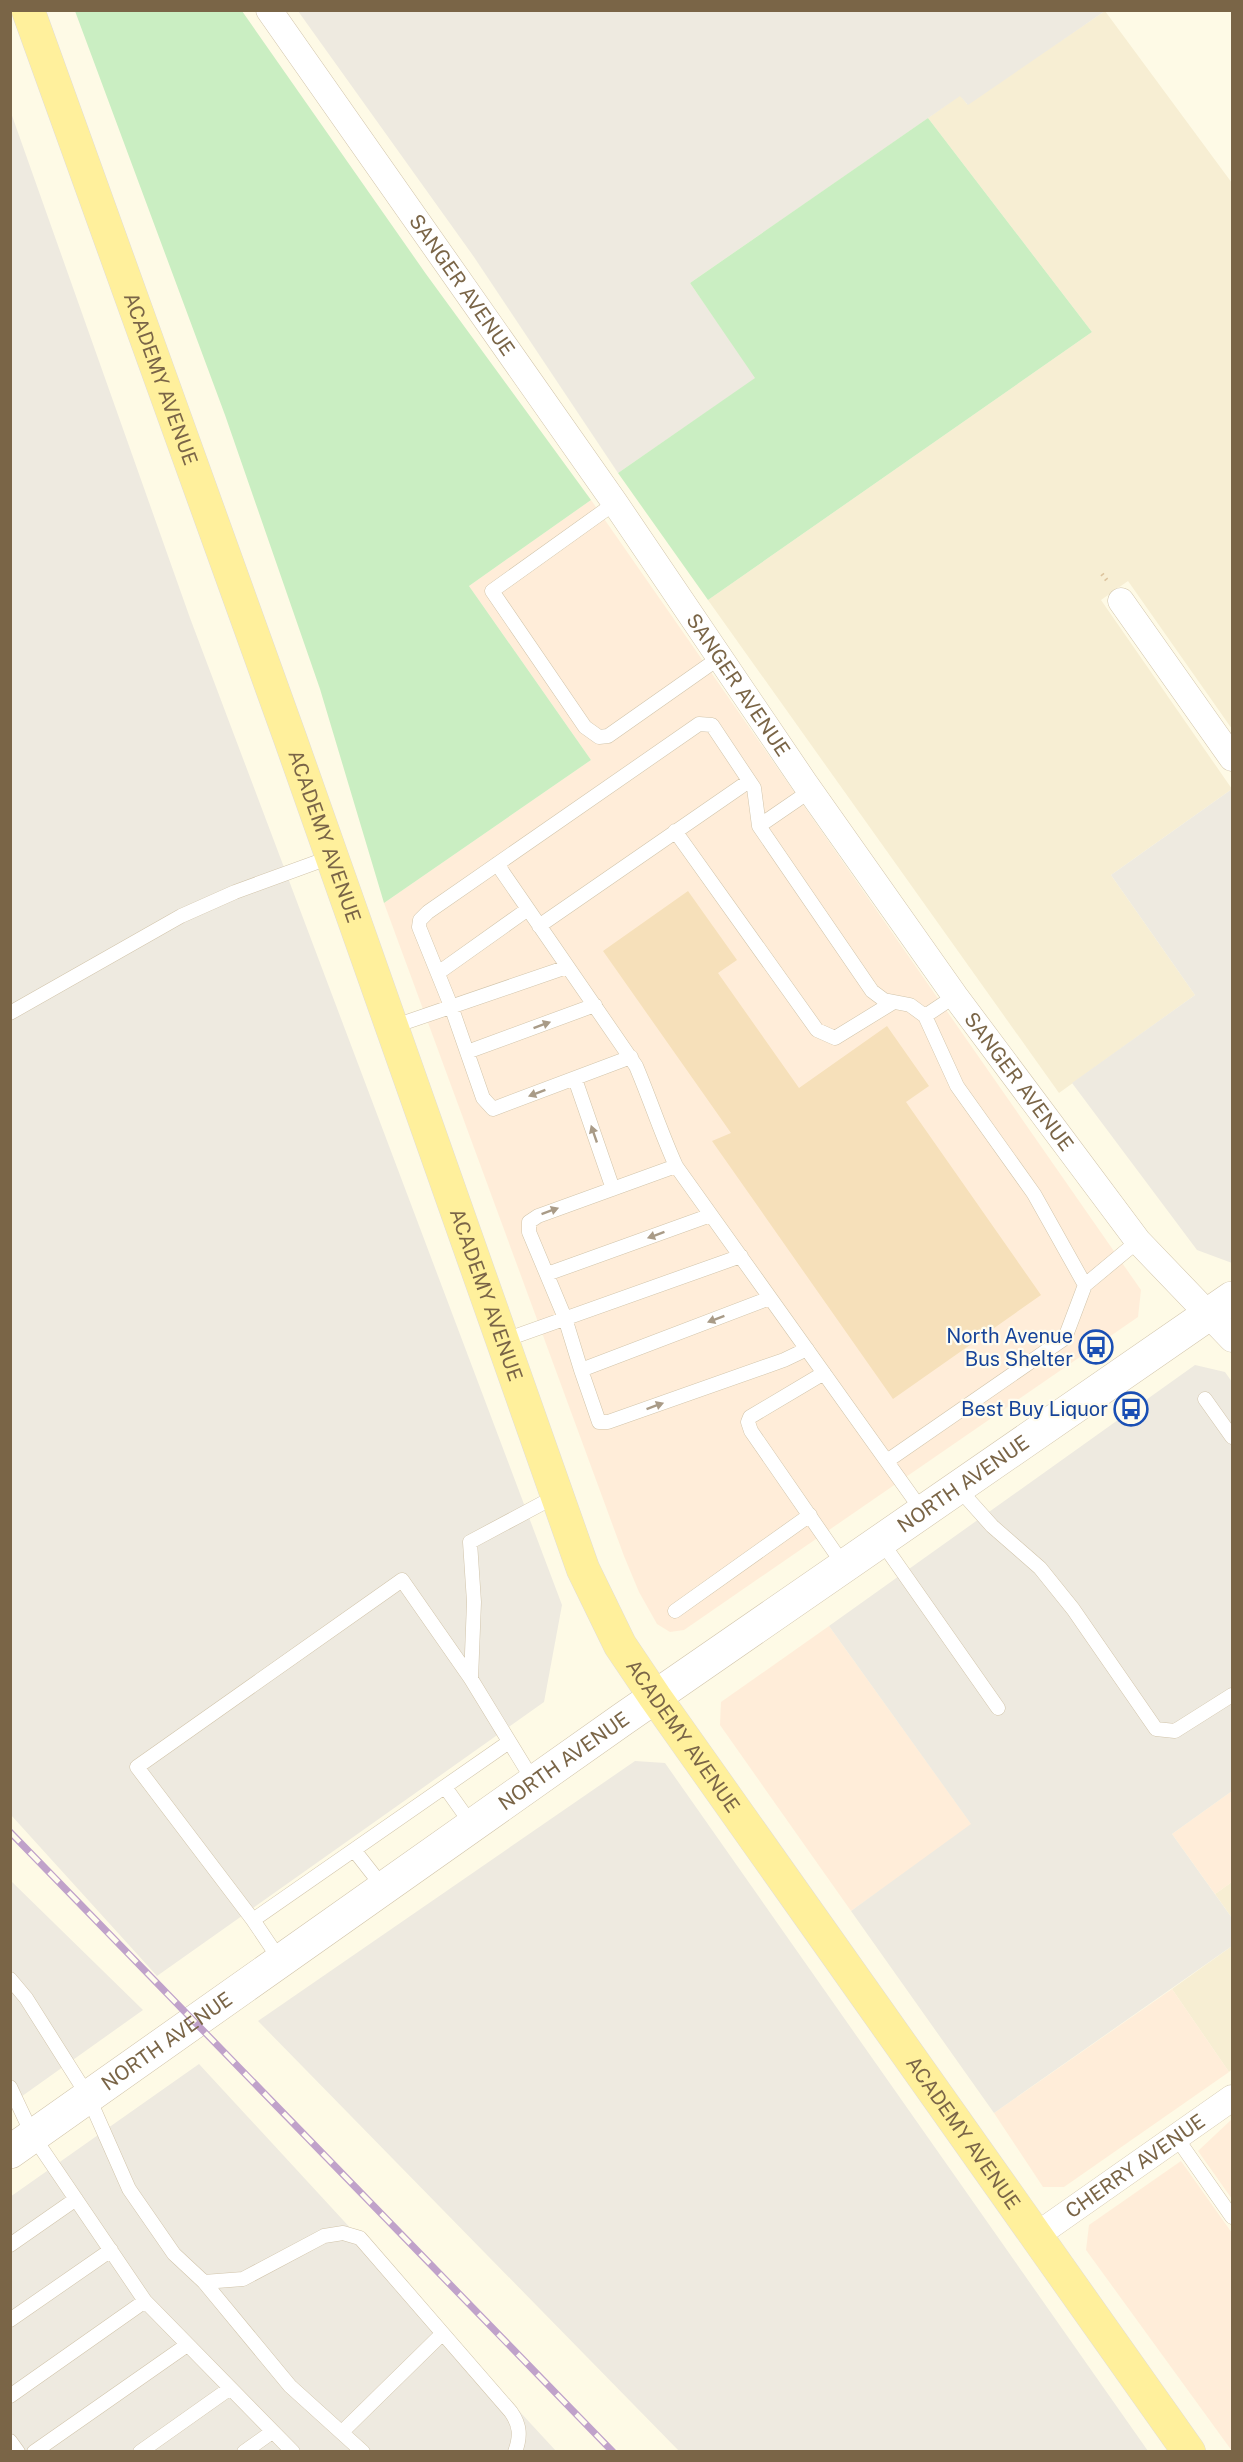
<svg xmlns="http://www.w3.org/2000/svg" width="1243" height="2462" font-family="'Public Sans',sans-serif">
<rect width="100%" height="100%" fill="#fefae6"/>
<!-- residential -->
<path fill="#f7eed3" d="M1105 11 1232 183V729L1128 581 1101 600 1232 789 1111 875 1195 995 1059 1093 708 600 1092 332 928 118 960 95 967 104Z
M1232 1882V1918L1215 1894Z
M1232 1946V2069L1229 2072 1172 1989Z"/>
<!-- commercial -->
<path fill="#ffedd9" d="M591 500 1141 1290 1138 1317 684 1630 670 1632 657 1624 639 1592 624 1556 384 903 591 760 469 586Z
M829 1626 972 1825 851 1911 720 1725 721 1702Z
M1232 1791V1882L1215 1894 1172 1834Z
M1172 1989 1229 2072 1064 2187H1043L994 2113Z
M1232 2119V2199L1198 2151Z
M1181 2161 1232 2233V2451L1086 2250 1089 2225Z"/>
<!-- industrial -->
<path fill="#eeeae0" d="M298 11 299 10 1105 11 968 105 960 96 690 283 756 378 618 473 474 257Z
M10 110 190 618 562 1605 544 1702 157 1976 11 1815Z
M1232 789V1263L1197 1250 1072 1083 1195 995 1111 875Z
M1195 1365 1225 1372 1232 1382V1791L1172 1834 1232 1918V1946L994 2113 851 1911 971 1824 829 1626Z
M635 1761 665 1763 1148 2451H679L258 2021Z
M10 1880 143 2010 11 2104H10Z
M199 2064 556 2451H11L10 2197Z"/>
<!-- green -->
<path fill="#caeec2" d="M75 11H242L426 274 591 500 469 586 591 760 384 903 320 689 225 415Z
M928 118 1092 332 708 600 618 473 755 378 690 283Z"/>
<!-- building -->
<path fill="#f6e0ba" d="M688 891 737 960 718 973 799 1088 887 1026 929 1086 906 1102 1041 1295 893 1399 712 1141 731 1133 603 951Z"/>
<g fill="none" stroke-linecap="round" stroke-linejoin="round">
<!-- service casing -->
<g stroke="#d1c4aa" stroke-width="15">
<path id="service" d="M615 503 492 591 585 727 599 737 608 736 719 658
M759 826 810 791
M675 831 817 1030 835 1038 892 1003
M497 864 636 1066C650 1099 661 1133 676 1166L923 1512
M539 926 749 781
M438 973 528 909
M10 1013 181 916 235 892 331 857
M925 1016 955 996
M392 1027 567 967
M467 1052 595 1005
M631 1057 493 1109 483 1098 451 1006 419 927 420 920 428 912 699 724 712 725 754 788 759 826 872 991 884 1000 910 1005 925 1016 957 1086 1034 1194 1085 1285
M575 1079 613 1189
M547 1274 711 1215
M770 1298 581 1370 599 1422H608L784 1360 807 1349
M502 1341 741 1256
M581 1370 565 1318 529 1232V1222L538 1216 676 1166
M824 1373 750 1417 748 1422 751 1431 845 1567
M1205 1399 1232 1437
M887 1461 1065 1338 1085 1285 1138 1241
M958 1488 992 1526 1040 1568 1073 1609 1156 1729 1175 1731 1232 1695
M881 1541 998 1708
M675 1611 810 1515
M471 1679 402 1580 137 1767 253 1920 509 1742
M534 1782 471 1679 474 1602 470 1542 556 1496
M445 1787 472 1825
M354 1850 383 1887
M253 1920 280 1960
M10 1979 26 1998 88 2096 129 2189 174 2254 204 2282 243 2279 324 2236 343 2233 360 2238 511 2412C520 2425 521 2436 515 2452
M10 2087 33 2136 145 2301 293 2452
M1176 2137 1232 2217
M10 2245 76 2199
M204 2282 290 2386 363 2452
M10 2320 111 2250
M10 2396 145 2301
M342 2432 442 2334
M10 2441 18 2452
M34 2452 187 2345
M140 2452 229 2389
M244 2452 272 2432"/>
</g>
<!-- minor casing -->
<g stroke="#d1c4aa" stroke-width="27">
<g id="minor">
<path id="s1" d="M269 10 615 503 804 782 955 996 1138 1241 1232 1339"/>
<path d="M1121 601 1232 758"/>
<path id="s2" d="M1037 2235 1232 2098"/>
</g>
</g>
<!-- tertiary casing -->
<g stroke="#d1c4aa" stroke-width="34">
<g id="tertiary">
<path id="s3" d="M10 2152 623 1719 1232 1298"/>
</g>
</g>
<!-- primary casing -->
<g stroke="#e2ddd7" stroke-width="34">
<g id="primary">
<path id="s4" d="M28 10 290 738 583 1569 620 1645 655 1697 1189 2452"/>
</g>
</g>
<!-- path -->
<path stroke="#dcc39d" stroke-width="4" stroke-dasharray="1.5 4.5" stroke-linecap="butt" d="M1102 574 1109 583"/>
<!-- service -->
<use href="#service" stroke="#fff" stroke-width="14"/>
<!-- minor -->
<use href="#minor" stroke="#fff" stroke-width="26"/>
<!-- tertiary -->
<use href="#tertiary" stroke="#fff" stroke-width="33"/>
<!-- primary -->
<use href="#primary" stroke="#fff09c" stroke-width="33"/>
<!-- rail casing -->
<g stroke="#c0a2ca" stroke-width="7">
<path id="rail" d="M10 1832 613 2452"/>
</g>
<!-- rail -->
<use href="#rail" stroke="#fffcee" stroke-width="4.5" stroke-dasharray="14" stroke-linecap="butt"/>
</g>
<!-- one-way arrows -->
<defs><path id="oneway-solid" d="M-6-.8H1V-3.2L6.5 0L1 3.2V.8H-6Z" transform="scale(1.5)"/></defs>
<g fill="#a99b87">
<use href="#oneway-solid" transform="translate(542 1025) rotate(-20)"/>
<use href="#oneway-solid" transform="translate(537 1093) rotate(159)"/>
<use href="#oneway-solid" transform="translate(594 1134) rotate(-109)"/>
<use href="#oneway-solid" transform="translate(550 1211) rotate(-20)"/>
<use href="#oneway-solid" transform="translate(656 1235) rotate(160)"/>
<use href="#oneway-solid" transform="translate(716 1319) rotate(159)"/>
<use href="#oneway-solid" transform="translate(655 1406) rotate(-20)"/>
</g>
<!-- icons -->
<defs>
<g id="bus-ring" transform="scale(1.725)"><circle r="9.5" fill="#fffcee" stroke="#1a4fb4" stroke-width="1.5"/><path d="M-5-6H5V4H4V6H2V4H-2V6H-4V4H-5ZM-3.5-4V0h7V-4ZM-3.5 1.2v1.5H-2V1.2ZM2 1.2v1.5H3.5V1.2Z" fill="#1a4fb4"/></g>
</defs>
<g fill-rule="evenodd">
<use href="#bus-ring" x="1096" y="1347"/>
<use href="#bus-ring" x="1131" y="1409"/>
</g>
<g text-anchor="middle" stroke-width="4.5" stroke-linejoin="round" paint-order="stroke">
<!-- street labels -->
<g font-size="20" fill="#7a6547" stroke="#fffcee">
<text dy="7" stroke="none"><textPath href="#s1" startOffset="336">SANGER AVENUE</textPath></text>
<text dy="7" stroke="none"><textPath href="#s4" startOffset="392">ACADEMY AVENUE</textPath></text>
<text dy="7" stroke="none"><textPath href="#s1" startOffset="822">SANGER AVENUE</textPath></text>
<text dy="7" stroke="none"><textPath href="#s4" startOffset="878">ACADEMY AVENUE</textPath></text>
<text dy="7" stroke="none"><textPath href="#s1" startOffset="1308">SANGER AVENUE</textPath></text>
<text dy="7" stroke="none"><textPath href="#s4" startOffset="1364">ACADEMY AVENUE</textPath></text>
<text dy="7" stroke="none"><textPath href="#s3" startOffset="1164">NORTH AVENUE</textPath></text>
<text dy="7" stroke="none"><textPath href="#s4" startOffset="1850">ACADEMY AVENUE</textPath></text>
<text dy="7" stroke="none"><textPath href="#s3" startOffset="678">NORTH AVENUE</textPath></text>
<text dy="7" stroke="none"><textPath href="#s3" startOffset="192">NORTH AVENUE</textPath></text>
<text dy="7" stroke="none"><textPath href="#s4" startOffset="2336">ACADEMY AVENUE</textPath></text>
<text dy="7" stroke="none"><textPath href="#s2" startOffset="120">CHERRY AVENUE</textPath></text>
</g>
<!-- transit labels -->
<g font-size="20" fill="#164399" stroke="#fffcee" text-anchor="end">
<text x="1073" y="1343">North Avenue<tspan x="1073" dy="23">Bus Shelter</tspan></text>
<text x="1108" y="1416">Best Buy Liquor</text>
</g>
</g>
<!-- border -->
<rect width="1243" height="2462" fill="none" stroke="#7a6547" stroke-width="24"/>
</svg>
